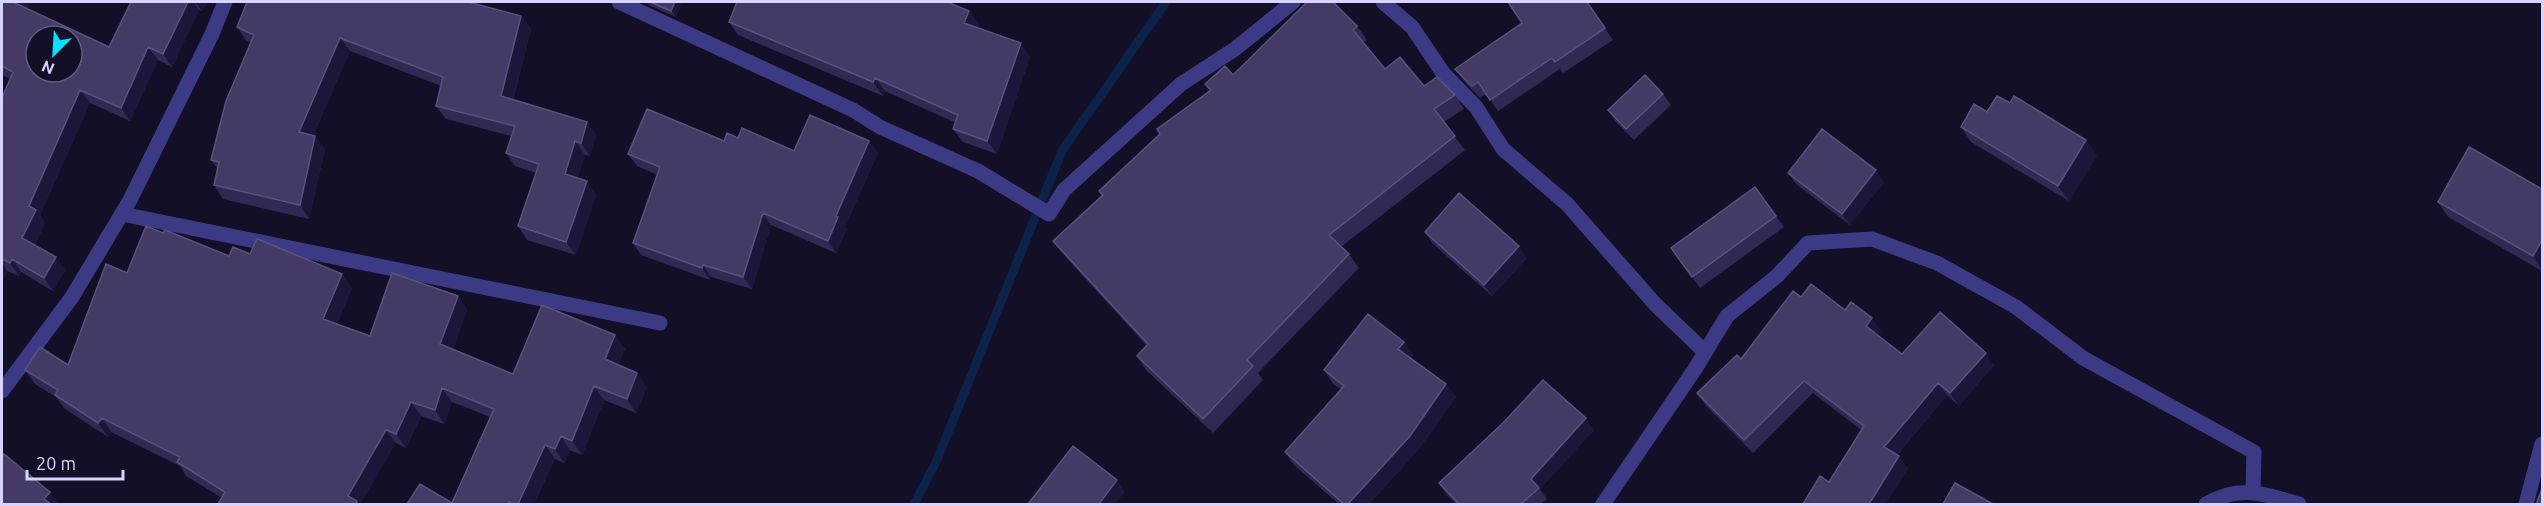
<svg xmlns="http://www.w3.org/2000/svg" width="2544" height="506" font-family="Ubuntu,sans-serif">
<rect width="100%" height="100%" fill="#130f26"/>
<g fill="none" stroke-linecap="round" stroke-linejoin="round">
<!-- stream -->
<path stroke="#0c2248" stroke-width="9" d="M914 504 937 460 1062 151 1166 2"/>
<!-- minor -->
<path stroke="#3d3a85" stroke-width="15" d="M619 2 853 110 880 127 978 171 1049 214 1064 190 1181 84 1235 49 1293 2
M1383 2 1412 27 1443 73 1476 107 1503 149 1567 204 1655 304 1705 352
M122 214 660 323
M2 391 72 297 130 200 212 34 225 2
M1603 504 1695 369 1727 316 1777 276 1808 243 1872 239 1937 263 2016 307 2083 358 2254 452 2253 491
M2206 504C2241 484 2264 494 2299 504
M2526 504 2542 444"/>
</g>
<!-- wall -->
<path fill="#312854" d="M2 2H31L27 9 109 47 153 2H207L202 11 199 10 172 67 158 60 130 121 90 103 40 215 45 223 35 245 65 270 53 291 21 272 19 276 7 271 2 282V98L10 79 2 75Z
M646 2H682L676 17 649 5Z
M1587 2 1613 40 1563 73 1560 69 1498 111 1486 94 1480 98 1463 80 1455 69 1522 23Z
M969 11 979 25 977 28 1030 57 997 154 963 142 953 129 956 123 885 91 883 96 738 35 729 22Z
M521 16 531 29 513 100 587 122 596 135 590 156 585 155 577 178 587 181 596 195 576 255 527 240 518 226 536 173 515 166 506 153 511 136 446 119 436 106 441 86 350 51 313 136 325 149 309 219 223 199 214 185 218 169 211 160 251 43 246 41 237 27Z
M1357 26 1367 40 1363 43 1385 69 1424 86 1455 95 1464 109 1444 122 1465 150 1341 247 1349 254 1359 268 1258 373 1263 380 1213 433 1146 370 1137 356 1147 346 1063 254 1053 241 1102 196 1099 191 1210 91 1205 84 1233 75Z
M1663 94 1671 105 1634 140 1616 122 1608 110Z
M1987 112 2097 155 2069 201 1971 142 1961 127Z
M738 138 794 151 869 141 878 153 845 227 847 229 836 253 771 225 752 289 711 277 710 280 641 255 633 243 658 175 637 166 628 154 724 141Z
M1788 173 1884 182 1850 225 1796 184Z
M1755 187 1784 227 1700 288 1671 248Z
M2542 189V271L2448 217 2438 202Z
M1425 232 1527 258 1492 296 1432 243Z
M163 233 229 256 250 254 342 274 352 288 337 324 370 336 458 296 467 310 453 349 513 374 615 335 625 349 618 365 647 387 636 413 604 400 582 455 570 450 564 463 555 459 534 504H407L452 503 490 417 452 402 444 424 421 416 406 448 396 443 222 498 186 476 180 466 111 432 108 437 65 409 56 397 35 384 25 370 68 365 127 273Z
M1801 297 1845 310 1881 331 1877 335 1902 354 1994 365 1959 406 1947 395 1897 455 1908 469 1829 482 1861 430 1813 393 1753 453 1706 406 1697 393 1741 359Z
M1404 342 1413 355 1410 358 1446 384 1456 397 1419 449 1369 504H1339L1294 465 1285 452 1341 389 1333 384 1324 370Z
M1594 430 1540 489 1547 499 1541 504H1456L1447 495 1439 483Z"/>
<!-- shaded-wall -->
<path fill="#1d163a" d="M16 2H31L24 16 15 3Z
M188 2H193L199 10 172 67 163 54Z
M195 2H207L202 11Z
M675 2H682L676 17 671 11Z
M969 11 979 25 973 36 964 23Z
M521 16 531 29 510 109 501 96Z
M340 38 350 51 309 146 299 132Z
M1021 43 1030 57 997 154 987 141Z
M148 47 158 60 130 121 121 108Z
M875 78 885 91 883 96 873 82Z
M80 90 90 103 40 215 45 223 32 251 22 238 29 206Z
M587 122 596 135 590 156 581 143Z
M315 136 325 149 309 219 300 205Z
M2086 140 2097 155 2069 201 2058 186Z
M575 141 585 155 575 188 565 174Z
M869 141 878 153 845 227 847 229 836 253 828 241 836 216Z
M1876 170 1884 182 1850 225 1842 214Z
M587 181 596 195 576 255 566 242Z
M763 213 771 225 752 289 743 277Z
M2542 240V270L2533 256Z
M1519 246 1527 258 1492 296 1484 285Z
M56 257 65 270 53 291 44 278Z
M12 259 21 272 19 276 10 263Z
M2 262 7 271 2 282Z
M703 265 711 277 710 280 702 268Z
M342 274 352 288 333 333 323 319Z
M458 296 467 310 450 358 440 344Z
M1872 318 1881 331 1874 339 1866 326Z
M615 335 625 349 615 373 605 359Z
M1404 342 1413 355 1407 363 1398 349Z
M1986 353 1994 365 1959 406 1950 393Z
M637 373 647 387 636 413 627 399Z
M1938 383 1947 395 1893 459 1884 447Z
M1446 384 1456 397 1419 449 1369 504H1348Z
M594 386 604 400 582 455 572 441Z
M442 388 452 402 444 424 435 410Z
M411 402 421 416 406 448 396 434Z
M102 418 111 432 108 437 98 423Z
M1586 418 1594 430 1540 489 1531 479Z
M386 430 396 443 361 504H354L348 496Z
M561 436 570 450 564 463 555 449Z
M545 445 555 459 534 504H518Z
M1899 456 1908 469 1886 504H1869Z
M1117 480 1125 492 1115 504H1099Z
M50 492 59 504H48L44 499Z"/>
<!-- building -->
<path fill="#433a66" stroke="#5a527e" stroke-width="1.5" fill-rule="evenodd" d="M2 2H16L15 3 109 47 131 2H188L163 54 148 47 121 108 80 90 29 206 36 210 22 238 56 257 44 278 12 259 10 263 2 259V98L13 72 2 66ZM36 36H72V72H36Z
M247 2H468L521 16 501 96 587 122 581 143 575 141 565 174 587 181 566 242 518 226 539 164 506 153 515 126 436 106 443 77 340 38 299 132 315 136 300 205 214 185 219 162 211 160 226 101 254 35 237 27Z
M650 2H675L671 11Z
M737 2H947L969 11 964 23 1021 43 987 141 953 129 958 115 875 78 873 82 729 22Z
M1307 2H1333L1357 26 1353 30 1385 69 1400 57 1424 86 1437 77 1455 95 1434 109 1455 136 1329 235 1349 254 1247 360 1253 366 1203 419 1137 356 1148 344 1053 241 1103 195 1099 191 1160 134 1157 129 1211 90 1205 84 1225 66 1233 75Z
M1508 2H1587L1605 28 1555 62 1552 58 1490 100 1478 82 1472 86 1455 69 1522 23Z
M1645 75 1663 94 1626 129 1608 110Z
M1997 96 2010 103 2014 96 2086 140 2058 186 1961 127 1974 104 1987 112Z
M647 109 724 141 727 133 738 138 742 128 794 151 810 115 869 141 836 216 838 217 828 241 763 213 743 277 703 265 702 268 633 243 660 167 628 154Z
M1822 129 1876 170 1842 214 1788 173Z
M2469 147 2542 189V240L2533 256 2438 202Z
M1755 187 1776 216 1692 277 1671 248Z
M1459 193 1519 246 1484 285 1425 232Z
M146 226 163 233 165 230 229 256 233 247 250 254 257 239 260 240 342 274 323 319 370 336 392 273 458 296 440 344 513 374 542 305 615 335 605 359 637 373 627 399 594 386 572 441 561 436 555 449 545 445 518 504H514L509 502 508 504H407L420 484 452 503 494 409 442 388 435 410 411 402 396 434 386 430 348 496 357 501 356 504H218L225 492 177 462 180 457 102 418 98 423 55 395 58 390 25 370 40 347 68 365 106 264 127 273Z
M1811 284 1845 310 1851 302 1872 318 1866 326 1902 354 1940 312 1986 353 1950 393 1938 383 1884 447 1899 456 1869 504H1803L1820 476 1829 482 1864 426 1804 381 1744 440 1697 393 1737 355 1741 359 1793 291 1801 297Z
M1368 314 1404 342 1398 349 1446 384 1410 436 1348 504H1344L1285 452 1344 386 1324 370Z
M1543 380 1586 418 1531 479 1539 488 1521 504H1459L1439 483 1503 423Z
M1073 446 1117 480 1099 504H1028Z
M4 454 50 492 44 499 51 504H2V457Z
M1955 483 1993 504H1943Z
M2542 489V504H2536Z"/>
<!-- border -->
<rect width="2544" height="506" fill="none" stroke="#d9d4ff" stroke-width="6"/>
<!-- north arrow -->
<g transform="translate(54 54) rotate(204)"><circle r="28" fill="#130f26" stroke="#625e7d" stroke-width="1.5"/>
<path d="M0-4.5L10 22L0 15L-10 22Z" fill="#00e5ff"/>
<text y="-9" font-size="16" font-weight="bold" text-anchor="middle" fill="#d9d4ff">N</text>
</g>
<!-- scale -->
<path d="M27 470v9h96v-9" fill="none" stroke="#d9d4ff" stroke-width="3"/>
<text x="36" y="470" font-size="18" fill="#d9d4ff" stroke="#130f26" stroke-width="4.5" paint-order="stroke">20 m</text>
</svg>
